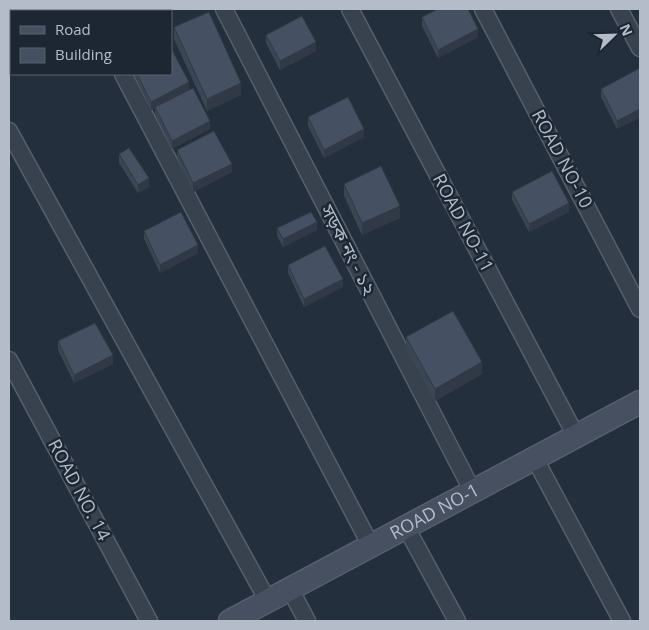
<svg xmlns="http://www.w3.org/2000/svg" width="649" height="630" font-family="'Open Sans','Noto Sans Bengali',sans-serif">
<rect width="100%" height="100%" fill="#242f3e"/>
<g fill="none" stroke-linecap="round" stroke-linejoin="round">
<!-- street casing -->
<g stroke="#565f6c" stroke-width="19">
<path id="street" d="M89 9 90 11
M224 9 473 492
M350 9 576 436
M483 9 640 309
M619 9 640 48
M123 74 371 546
M9 131 268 601
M9 360 149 621
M535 459 622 621
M406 527 457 621
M290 589 307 621"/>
</g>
<!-- secondary casing -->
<g stroke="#565f6c" stroke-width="25">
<g id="secondary">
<path id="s1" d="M230 621 640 402"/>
</g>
</g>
<!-- street -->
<use href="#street" stroke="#38414e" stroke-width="16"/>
<!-- secondary -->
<use href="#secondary" stroke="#465061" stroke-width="22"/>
</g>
<!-- wall -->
<path fill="#3b4654" d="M422 17 478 37 438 58 422 26Z
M174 27 241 95 207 111 174 39Z
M266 35 316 51 280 70 266 43Z
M640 68 617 129 601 97V89Z
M135 74H171L189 90 210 129 172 149 155 115V108L151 110 135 77Z
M308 117 364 137 324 158 308 126Z
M177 150 232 172 193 192 177 158Z
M119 154 149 187 138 193 119 163Z
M344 184 400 218 362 235 344 196Z
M512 192 569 212 529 232 512 200Z
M277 228 317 230 283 247 277 236Z
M144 231 198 253 160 273 144 239Z
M288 265 343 287 304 307 288 273Z
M406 337 482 374 435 401 406 349Z
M58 341 113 364 74 383 58 350Z"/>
<!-- shaded-wall -->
<path fill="#303945" d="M478 29V37L438 58V50Z
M316 42V51L280 70V61Z
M189 82V90L151 110V102Z
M241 83V95L207 111V99Z
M640 109V118L617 129V121Z
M210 121V129L172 149V141Z
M364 129V137L324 158V150Z
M232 164V172L193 192V183Z
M149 178V187L138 193V185Z
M569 203V212L529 232V224Z
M400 206V218L362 235V223Z
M317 222V230L283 247V239Z
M198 245V253L160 273V265Z
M343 279V287L304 307V299Z
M113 355V364L74 383V375Z
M482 362V374L435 401V389Z"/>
<!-- building -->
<path fill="#455162" stroke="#303945" d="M149 9H154L155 11H143Z
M438 9H468L478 29 438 50 422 17Z
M209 12 241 83 207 99 174 27Z
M302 16 316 42 280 61 266 35Z
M171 50H172L189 82 151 102 137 74H171Z
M640 68V109L617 121 601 89Z
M193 88 210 121 172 141 155 107Z
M348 97 364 129 324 150 308 117Z
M214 131 232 164 193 183 177 150Z
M129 148 149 178 138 185 119 154Z
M381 166 400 206 362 223 344 184Z
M552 171 569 203 529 224 512 192Z
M181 212 198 245 160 265 144 231Z
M311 212 317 222 283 239 277 228Z
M325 246 343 279 304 299 288 265Z
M453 311 482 362 435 389 406 337Z
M95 323 113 355 74 375 58 341Z"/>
<g text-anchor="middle" stroke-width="5" stroke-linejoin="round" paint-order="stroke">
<!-- street labels -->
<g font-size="18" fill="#b4bcc9" stroke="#1d2633">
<text transform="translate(562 159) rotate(62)" y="6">ROAD NO-10</text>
<text transform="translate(463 223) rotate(62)" y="6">ROAD NO-11</text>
<text transform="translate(348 250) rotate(63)" y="6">সড়ক নং - ১২</text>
<text transform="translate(79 490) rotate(62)" y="6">ROAD NO. 14</text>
<text dy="6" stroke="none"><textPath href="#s1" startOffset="232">ROAD NO-1</textPath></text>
</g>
</g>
<!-- border -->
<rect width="649" height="630" fill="none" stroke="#b4bcc9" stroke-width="20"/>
<!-- legend -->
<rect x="10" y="10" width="162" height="65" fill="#1d2633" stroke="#59626f"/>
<rect x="20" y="26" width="25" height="8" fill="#465061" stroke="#59626f"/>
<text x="55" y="35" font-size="15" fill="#b4bcc9">Road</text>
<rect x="20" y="48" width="25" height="15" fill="#455162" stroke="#59626f"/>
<text x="55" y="60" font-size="15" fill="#b4bcc9">Building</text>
<!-- north arrow -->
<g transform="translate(614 35) rotate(67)" stroke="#1d2633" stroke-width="4" paint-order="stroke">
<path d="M0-4L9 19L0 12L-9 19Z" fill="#b4bcc9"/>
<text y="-8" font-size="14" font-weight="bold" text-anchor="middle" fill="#b4bcc9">N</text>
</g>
</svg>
